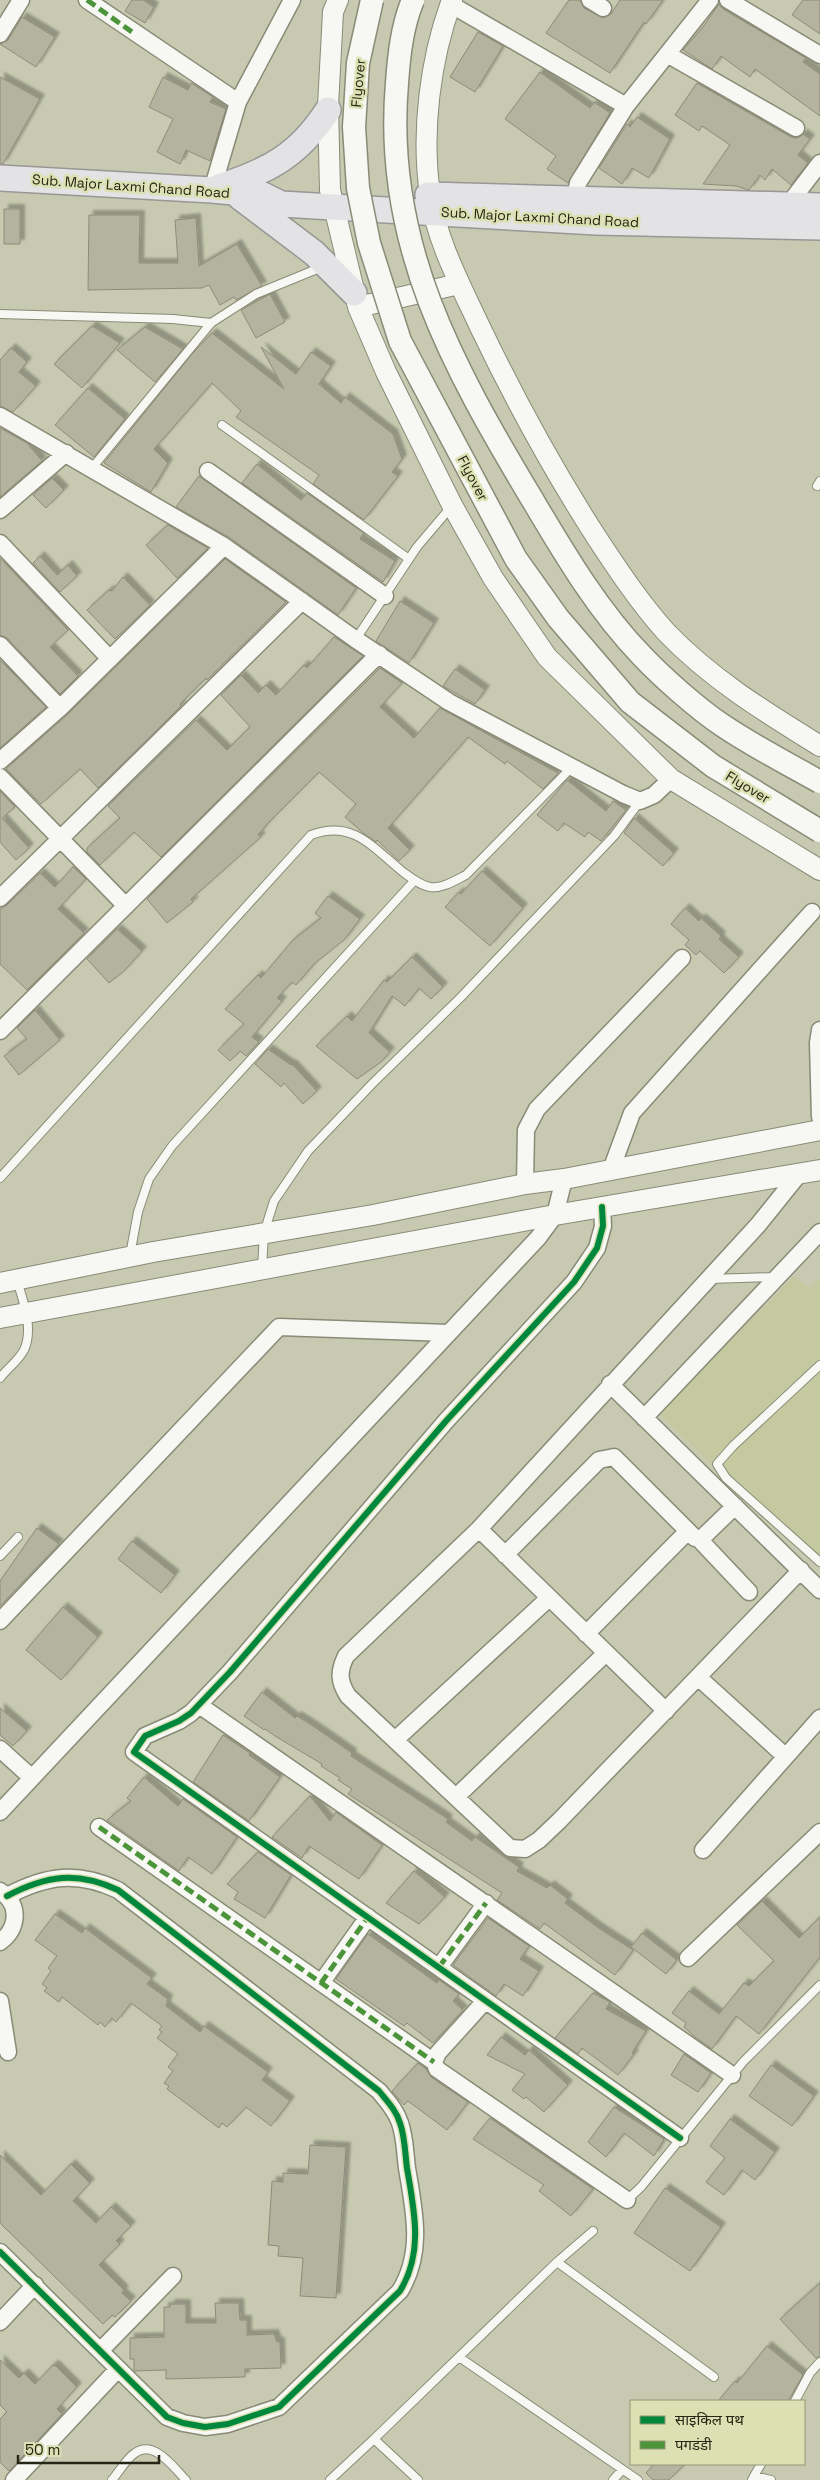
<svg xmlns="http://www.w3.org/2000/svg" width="820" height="2480" font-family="'Space Grotesk','Noto Sans Devanagari',sans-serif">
<defs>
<filter id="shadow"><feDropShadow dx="4.5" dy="-4.5" stdDeviation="1" flood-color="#0004"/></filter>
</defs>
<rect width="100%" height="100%" fill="#c7cab0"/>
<!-- built -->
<path fill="#c5c9a0" d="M794 1276 809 1288 820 1278V1569L659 1413Z"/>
<!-- building -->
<path fill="#b4b39f" stroke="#8d8c78" filter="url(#shadow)" d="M132 0H143L154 7 145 23 125 11Z
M569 0H580L584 8 603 18 611 14 620 0H663L646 24 644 22 610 73 546 33Z
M803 0H820V34L792 15Z
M719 4 723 9 806 58 803 62 820 74V116L755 69 750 77 721 56 712 69 683 50 703 27Z
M22 17 55 37 36 67 0 44 8 40Z
M478 32 503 46 475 92 450 77Z
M540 72 590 108 594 102 610 113 568 183 547 169 556 156 505 119Z
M0 77 40 99 3 164H0Z
M163 77 188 90 191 83 196 86 213 97 210 102 226 109 210 161 186 150 180 164 157 152 173 119 149 107Z
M697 83 791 137 797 138 803 134 810 139 798 155 808 163 791 185 772 169 765 180 760 175 749 190 736 186 703 184 730 145 702 126 699 131 675 115Z
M637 117 670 139 649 178 632 168 622 184 599 168 627 124 630 127Z
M4 209H20V244H4Z
M89 215H140L139 263H178L175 220 196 218 199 266 237 244 262 286 236 300 234 297 220 305 209 285 202 288 88 290Z
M270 294 285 322 256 338 241 310Z
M92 326 120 343 82 388 54 364Z
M145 327 183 349 155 382 117 350Z
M212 333 284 389 261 347 296 374 311 352 331 366 319 384 341 403 345 397 393 434 402 459 392 472 398 476 364 520 313 484 319 475 236 417 241 411 212 383 154 449 168 463 151 492 104 463 192 354Z
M11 348 27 362 19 372 36 386 13 412 0 406V360Z
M88 388 125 419 94 457 55 425Z
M0 428 27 443 42 461 0 497Z
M257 464 301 500 307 493 364 533 360 539 395 561 383 582 242 483Z
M199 476 356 588 338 615 230 538 176 507Z
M52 478 64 490 46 508 33 495Z
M168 525 208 548 177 578 146 545Z
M40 556 57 575 68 565 77 576 60 592 33 563Z
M0 558 68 630 50 647 78 676 60 694 7 638 0 635Z
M225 559 286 602 207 680 206 678 180 704 181 706 98 788 80 769 41 804 6 769 67 715Z
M123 577 150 605 115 639 87 610 109 590 112 591Z
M400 601 434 623 409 663 376 641Z
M334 637 363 656 161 857 134 832 100 865 87 852V848L120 818 108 806 196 720 227 750 250 727 221 695 241 675 258 693 266 685 276 695 304 665 307 668Z
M0 660 46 707 0 748Z
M380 668 402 683 380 707 414 738 440 708 558 773 543 789 507 761 505 764 468 737 388 828 410 850 399 861 377 840 376 842 363 833 345 817 356 804 319 772 268 823 258 835 261 837 191 899 193 902 167 923 147 899Z
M455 669 485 690 475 704 443 686Z
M567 780 606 811 613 801 626 810 601 841 588 832 585 837 564 823 558 831 537 815Z
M0 791 15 807 2 818 29 848 16 860 0 842Z
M634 818 674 853 663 866 624 833Z
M73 867 86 879 58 909 84 933 27 990 0 964V909L7 905 40 873 55 887Z
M482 871 523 908 490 946 445 907 459 892 461 894Z
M328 896 360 919 344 940 314 964 296 985 292 982 277 998 282 1001 252 1037 259 1042 246 1056 240 1051 230 1061 218 1050 244 1024 225 1009 258 975 261 978 292 941 321 918 315 913Z
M685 908 699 921 701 918 721 936 719 939 739 957 724 973 700 951 696 955 685 945 689 940 671 924Z
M117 929 142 951 124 971 109 983 87 959Z
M412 957 443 987 431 999 419 988 405 1006 392 996 369 1033 390 1052 381 1062 357 1079 316 1046 347 1016 352 1021 384 980 387 982Z
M35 1010 60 1040 19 1075 4 1056 27 1039 17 1028Z
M268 1049 291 1065 292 1064 317 1091 303 1104 284 1083 281 1087 255 1064Z
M37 1528 59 1544 0 1606V1581Z
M132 1541 175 1575 161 1593 118 1559Z
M63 1607 98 1637 61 1680 26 1650Z
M262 1692 295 1718 297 1716 313 1726 352 1753 351 1756 448 1819 446 1822 472 1841 475 1837 519 1867 517 1871 547 1888 550 1885 568 1899 565 1903 600 1929 633 1950 615 1975 544 1923 540 1929 497 1900 502 1893 348 1794 352 1789 338 1780 340 1778 321 1766 322 1764 275 1736 265 1729 264 1730 244 1716Z
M0 1708 27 1731 13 1746 0 1735Z
M223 1735 250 1753 249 1755 280 1777 249 1821 193 1782Z
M144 1777 178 1806 183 1799 237 1837 212 1874 188 1857 179 1871 107 1820 131 1801 127 1798Z
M310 1796 330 1821 336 1812 382 1845 359 1879 309 1846 302 1858 272 1837Z
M258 1852 291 1875 265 1918 234 1899 238 1892 227 1884Z
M414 1871 445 1897 419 1924 386 1903Z
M762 1901 799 1938 820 1917V1957L759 2034 736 2016 712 2049 695 2037 684 2027 686 2023 672 2013 689 1991 719 2014 744 1983 749 1986 774 1961 737 1925Z
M55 1914 82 1933 85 1928 152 1978 147 1984 168 1999 166 2006 200 2032 204 2026 268 2072 262 2080 290 2101 271 2126 246 2107 227 2127 222 2123 219 2128 167 2089 169 2086 164 2083 173 2071 168 2067 178 2054 157 2038 162 2032 159 2030 162 2026 131 2003 116 2022 112 2018 105 2027 100 2022 98 2025 62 1997 59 2002 44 1991 47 1988 42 1984 51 1971 48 1968 57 1956 35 1940Z
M488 1918 529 1946 520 1959 539 1971 523 1996 504 1984 496 1996 453 1965Z
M642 1933 677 1960 666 1974 631 1947Z
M368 1934 437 1983 439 1980 459 1994 453 2001 463 2010 433 2043 407 2023 404 2026 336 1979Z
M593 1993 610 2002 606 2009 646 2031 632 2053 634 2054 618 2075 582 2048 578 2054 555 2038Z
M501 2037 525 2055 529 2050 568 2085 544 2112 526 2097 524 2099 512 2090 525 2074 487 2055Z
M684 2054 711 2073 698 2092 671 2075Z
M418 2063 426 2069 431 2077 468 2102 447 2130 408 2101 404 2105 392 2091Z
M771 2065 814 2096 792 2126 749 2096Z
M614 2107 664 2139 654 2156 624 2133 606 2157 588 2142Z
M490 2118 593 2189 571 2216 539 2191 544 2185 473 2139Z
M730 2119 775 2152 755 2180 742 2170 724 2195 706 2182 725 2158 710 2146Z
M310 2145 346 2147 336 2298 300 2296 303 2258 278 2256 279 2246 268 2245 272 2181 283 2182V2173L308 2174Z
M0 2155 41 2195 71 2164 90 2183 73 2201 96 2223 111 2207 131 2226 116 2241 120 2244 99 2265 124 2290 122 2293 131 2301 115 2317 112 2315 103 2324 0 2223Z
M665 2188 721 2227 690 2271 634 2233Z
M820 2283V2356L816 2358 780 2319Z
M215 2303H239L240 2320H247V2335L274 2334 277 2342H280L281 2368 245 2369V2377L166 2379V2370L134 2371V2359H130V2338L164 2337V2307H170V2304H186V2323H216Z
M767 2346 803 2375 788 2401H718L735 2381 737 2383Z
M0 2360 19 2378 24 2373 35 2384 53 2365 56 2366 77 2387 57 2409 62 2414 9 2471 0 2462V2419L7 2412 0 2405Z
M654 2464H685L669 2480H653L646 2473Z"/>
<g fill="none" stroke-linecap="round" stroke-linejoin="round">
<!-- service casing -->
<g stroke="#898b77" stroke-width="10">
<path id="service" d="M0 314 173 319 211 323
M222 425 409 559
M92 468 211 323 256 294 322 267
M817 486 820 481
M356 639 417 547 451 507
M0 1178 311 835C353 819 373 848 403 872 411 878 420 885 430 887 442 889 456 880 466 875L573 766
M130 1255 138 1212 149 1179 172 1146 414 881
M262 1269 264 1233 274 1201 308 1151 373 1083 461 997 614 836 640 801
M709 1279 775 1277
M820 1365 733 1446 717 1464 726 1478 820 1562
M0 1378C7 1369 19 1360 24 1350 34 1329 23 1301 17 1280
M0 1556 18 1537
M627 2200 641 2187 743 2062 820 1985
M593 2231 557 2262 714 2377
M459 2357 638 2480
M795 2401 810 2373 820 2362
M374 2439 557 2262
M754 2476 761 2464
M112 2480C119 2472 126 2459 135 2453 154 2439 174 2468 186 2480
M330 2480 374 2439 418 2480
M613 2480 622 2470
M752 2480 754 2476 771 2480"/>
</g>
<!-- minor casing -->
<g stroke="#898b77" stroke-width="19">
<path id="minor" d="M87 0 238 102
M590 0 603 8
M728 0 820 55
M450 4 626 106 578 183 572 209
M0 34 21 0
M667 54 796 128
M626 106 710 0
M212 190 238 102 292 0
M788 205 820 163
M0 416 224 546 355 639 449 702 623 794 640 801 654 795 671 779
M208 471 385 596
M0 510 66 453
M0 543 110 659
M0 645 60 708
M0 761 60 708 224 546
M0 777 126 906
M0 898 302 601
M820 1030 818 1043 820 1117
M0 1031 379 654
M611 1170 632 1113 812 912
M799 1174 758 1225 479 1529 346 1656C338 1672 339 1682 348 1696L510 1848 525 1849 539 1840 559 1821 801 1570
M525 1184 526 1130 537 1109 682 958
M602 1207 603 1226 597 1248 574 1282 446 1421 230 1672 191 1713 179 1721 145 1736 134 1752 680 2138
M610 1384 820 1590
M644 1418 820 1232
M479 1529 666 1711
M698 1538 749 1592
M505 1555 599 1460 614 1457 695 1538H702L735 1506
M0 1621 279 1327 448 1333
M586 1634 688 1531
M698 1677 785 1756
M199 1705 732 2075
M395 1740 549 1598
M0 1749 32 1778
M456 1797 606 1653
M0 1812 538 1238 555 1215 564 1179
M99 1827 434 2062
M703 1850 820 1718
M0 1891C21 1904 18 1929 0 1942
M688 1958 820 1832
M439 1967 486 1903
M321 1983 368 1917
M0 2001 8 2052
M485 2001 438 2053 434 2062 437 2069 627 2200
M0 2252 167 2417 183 2423 205 2427 228 2424 279 2407 400 2291C424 2252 414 2210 407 2168 405 2153 405 2137 400 2123 396 2110 387 2101 379 2091L118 1890C77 1871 47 1875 7 1896
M0 2322 35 2285
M100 2351 173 2276
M14 2480 118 2369"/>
</g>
<!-- tertiary casing -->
<g stroke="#898b77" stroke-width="22">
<path id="tertiary" d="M338 0 333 12 328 106 330 190 358 307 386 372 452 505 493 578 547 657 671 779 820 870
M452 0C430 59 421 132 430 194 436 240 461 286 480 327 515 400 553 470 597 538 618 570 640 603 666 632 711 679 765 712 820 746
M358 307 459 284
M0 1283 153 1252 373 1215 525 1184 564 1179 820 1130
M0 1318 555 1215 820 1170"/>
</g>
<!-- primary casing -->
<g stroke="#989795" stroke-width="28">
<path id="primary" d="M0 178 212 190 263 195 281 204 333 207 596 222 820 227
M219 187C269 171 299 155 328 110
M428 195 820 206
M240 197 314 253 354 293"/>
</g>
<!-- service -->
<use href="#service" stroke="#f7f7f3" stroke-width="8"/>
<!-- minor -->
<use href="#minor" stroke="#f7f7f3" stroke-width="16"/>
<!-- tertiary -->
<use href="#tertiary" stroke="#f7f7f3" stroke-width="20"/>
<!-- primary -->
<use href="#primary" stroke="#e3e2e5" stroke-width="25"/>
<!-- secondary-bridge casing -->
<g stroke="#898b77" stroke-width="25" stroke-linecap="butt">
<path id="secondary-bridge" d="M372 0 358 63 354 127 358 188 369 243 400 341 516 559 558 618 630 702 713 766 820 831
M413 0C402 26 399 55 397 83 383 243 453 367 532 499 564 553 598 611 643 657 663 678 698 709 722 725 753 746 788 764 820 782"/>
</g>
<!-- secondary-bridge -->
<use href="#secondary-bridge" stroke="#f7f7f3" stroke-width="22"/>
<!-- quiet -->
<path stroke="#4b943a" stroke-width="5" stroke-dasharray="10 5" stroke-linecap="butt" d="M87 0 132 32
M99 1827 434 2062
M439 1967 486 1903
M321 1983 368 1917"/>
<!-- cycleway casing -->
<g stroke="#dce1b3" stroke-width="9">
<path id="cycleway" d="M602 1207 603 1226 597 1248 574 1282 446 1421 230 1672 191 1713 179 1721 145 1736 134 1752 680 2138
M0 2252 167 2417 183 2423 205 2427 228 2424 279 2407 400 2291C424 2252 414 2210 407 2168 405 2153 405 2137 400 2123 396 2110 387 2101 379 2091L118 1890C77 1871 47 1875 7 1896"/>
</g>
<!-- cycleway -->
<use href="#cycleway" stroke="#00873e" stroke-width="6"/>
</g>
<g text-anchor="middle" stroke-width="5" stroke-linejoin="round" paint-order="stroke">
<!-- street labels -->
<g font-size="14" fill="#252615" stroke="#dce1b3">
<text transform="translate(358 83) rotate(-85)" y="5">Flyover</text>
<text transform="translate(131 186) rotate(4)" y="5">Sub. Major Laxmi Chand Road</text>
<text transform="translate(540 217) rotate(3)" y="5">Sub. Major Laxmi Chand Road</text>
<text transform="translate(473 478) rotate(62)" y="5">Flyover</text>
<text transform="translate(748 787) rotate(31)" y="5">Flyover</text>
</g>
</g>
<!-- legend -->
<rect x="630" y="2400" width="175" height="65" fill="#dce1b3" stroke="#939674"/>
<rect x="640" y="2416" width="25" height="8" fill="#00873e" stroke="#939674"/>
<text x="675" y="2425" font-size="15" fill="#252615">साइकिल पथ</text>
<rect x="640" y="2441" width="25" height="8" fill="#4b943a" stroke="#939674"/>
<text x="675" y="2450" font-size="15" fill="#252615">पगडंडी</text>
<!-- scale -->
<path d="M18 2455v8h141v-8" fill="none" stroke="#252615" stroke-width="2.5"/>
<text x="25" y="2455" font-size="15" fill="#252615" stroke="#dce1b3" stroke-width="4" paint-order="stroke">50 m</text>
</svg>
